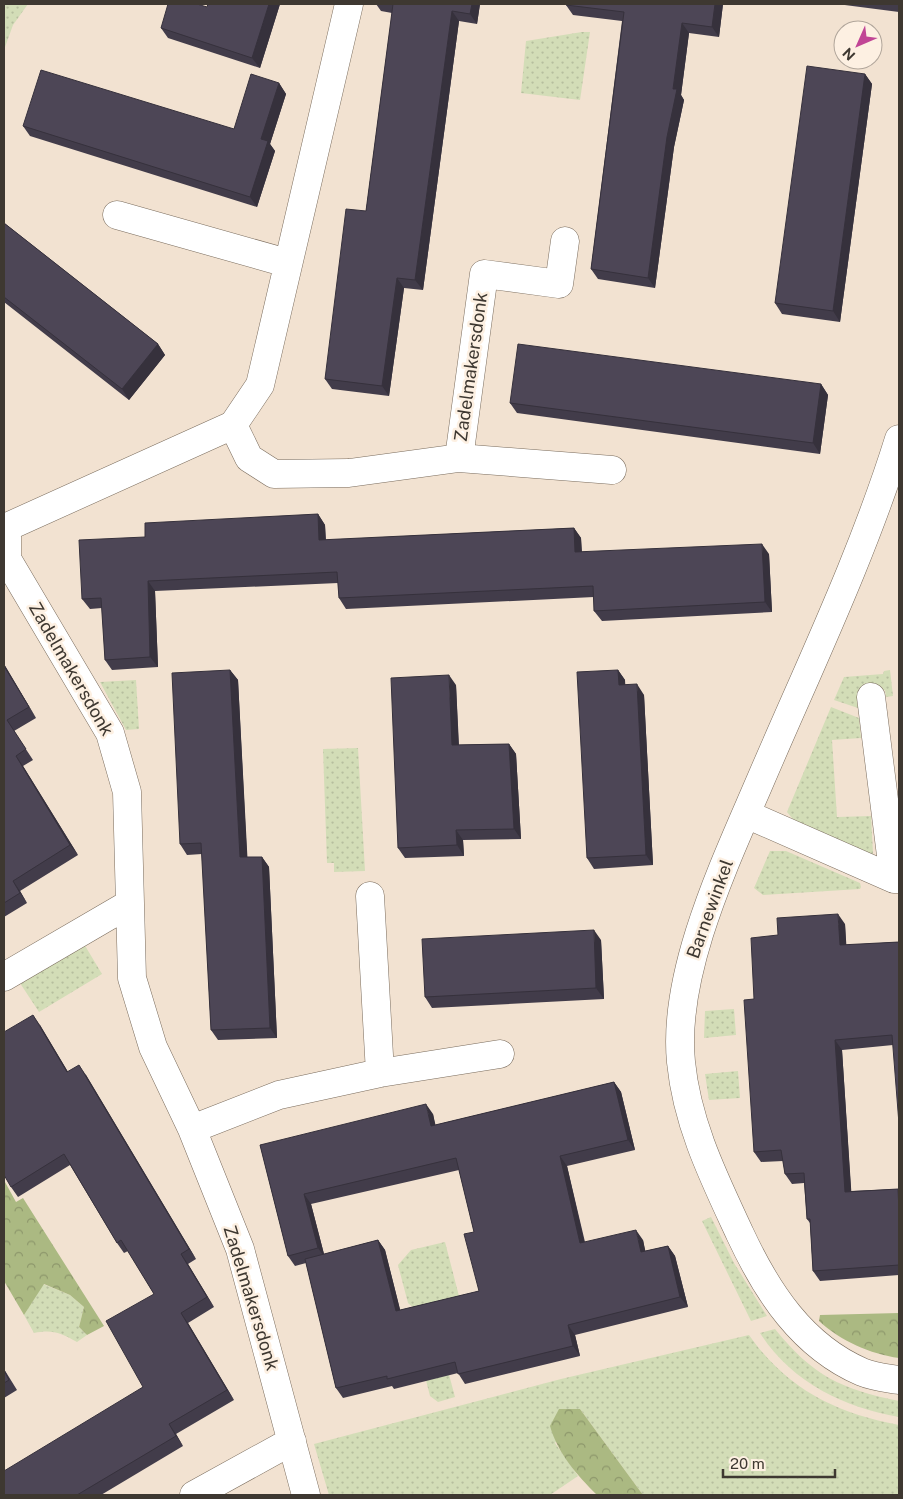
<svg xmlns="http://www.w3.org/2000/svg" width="903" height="1499" font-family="'Public Sans',sans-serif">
<defs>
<pattern id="grass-dots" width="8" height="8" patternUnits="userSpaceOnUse" patternTransform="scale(1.25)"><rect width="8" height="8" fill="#d3ddb7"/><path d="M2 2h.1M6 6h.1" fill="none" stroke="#b6be9e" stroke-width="1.8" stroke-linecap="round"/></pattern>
<pattern id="forest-crowns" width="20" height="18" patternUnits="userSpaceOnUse" patternTransform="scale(1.25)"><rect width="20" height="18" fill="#abb982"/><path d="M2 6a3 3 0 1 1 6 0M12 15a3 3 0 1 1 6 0" fill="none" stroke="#8d976b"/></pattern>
</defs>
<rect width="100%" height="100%" fill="#f2e2d1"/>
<!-- grass -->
<path fill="url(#grass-dots)" d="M4 4H28L13 25 4 50Z
M582 32H590L580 100 521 93 526 41Z
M890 670 893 696 886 697 885 690 857 693 858 708 834 700 844 677 883 674 884 671Z
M136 680 139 729 126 730 100 682Z
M831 707 859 718 861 738 832 740 837 817 871 816 873 853 872 855 797 824 787 812Z
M358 748 365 871 334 872V863H327L323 749Z
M770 851H786L860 883 861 887 860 889 763 895 754 888Z
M81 939 102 974 39 1012 16 977Z
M734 1009 736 1035 704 1038 705 1011Z
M738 1071 740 1098 709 1100 705 1074Z
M711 1217 734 1263 767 1316 751 1321 702 1221Z
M445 1242 460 1300 416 1310 408 1303 398 1265 411 1250Z
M43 1284 70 1295 84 1307 79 1327 87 1335 77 1342C61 1333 52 1329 34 1333L24 1315Z
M433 1315 455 1397 438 1402 430 1396 413 1329Z
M775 1329C813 1376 841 1389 899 1401V1417C844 1408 790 1381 760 1333Z
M749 1335C787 1389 835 1413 899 1425V1495H643L580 1409 555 1443 578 1476 550 1495H329L314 1444 561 1379Z"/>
<!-- forest -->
<path fill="url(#forest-crowns)" d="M5 1182 16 1202 23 1198 104 1326 87 1335 79 1327 84 1307 70 1295 44 1284 24 1315 4 1281Z
M899 1313V1358C870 1354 841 1341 819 1321L820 1315Z
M559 1409H580L643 1495H597C577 1475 558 1454 550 1426Z"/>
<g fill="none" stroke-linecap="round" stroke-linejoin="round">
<!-- street casing -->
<g stroke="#7a6c5d" stroke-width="29">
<path id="street" d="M117 215 287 263
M233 425 249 458 274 474 349 473 459 458 612 470
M899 439C863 555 809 667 761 779 726 861 672 972 681 1062 687 1124 714 1178 740 1234 767 1292 802 1346 862 1372 874 1377 887 1378 899 1380
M459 458 484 274 559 284 565 241
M871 697 894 879
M746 814 894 879H899
M370 896 380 1073
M4 977 129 904
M192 1129 279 1095 380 1073 500 1054
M194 1495 292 1441
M306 1495 240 1249 192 1129 153 1047 132 978 127 792 110 733 7 559V527L233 425 260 385 349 4"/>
</g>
<!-- street -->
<use href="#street" stroke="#fff" stroke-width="28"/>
</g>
<!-- wall -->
<path fill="#423c4a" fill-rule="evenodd" d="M280 4 260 68 168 38 161 28 207 7Z
M376 4H480L477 24 459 21 423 290 404 288 389 396 332 389 325 379 366 211 392 13 381 11Z
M723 4 719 37 689 33 681 95 684 100 674 147 655 288 598 279 591 269 622 21 573 15 566 5Z
M837 4H899V12Z
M865 74 872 84 840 322 782 314 775 303Z
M279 83 286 94 270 144 275 151 257 207 30 136 23 126 234 129Z
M4 223 158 344 165 355 129 400 4 302Z
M821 384 828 395 820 454 517 413 510 403Z
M318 514 325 525 326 540 574 528 581 538 582 552 769 554 772 612 602 621 594 611V597L346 609 339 598 338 583 155 591 158 667 112 670 105 660 102 608 90 609 82 599 145 537Z
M4 664 36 718 14 731 33 760 23 766 78 855 20 891 27 903 4 917Z
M230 670 238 680 247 857H262L269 867 277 1038 218 1040 211 1030 202 854 187 855 180 844Z
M618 670 625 680V685L644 695 653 865 594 869 587 858Z
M456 685 459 745 509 744 516 754 521 839 463 840 464 856 405 858 398 848Z
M845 924 846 945 899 942 893 1045 842 1050 851 1191 898 1189 899 1191V1275L820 1281 813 1271 810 1223 807 1219 804 1183 792 1184 785 1174 783 1161 761 1162 754 1152V999L778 935Z
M601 940 604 999 432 1008 425 997Z
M40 1025 68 1072 86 1075 196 1259 188 1264 214 1307 188 1323 234 1400 176 1434 183 1446 101 1495H4L143 1387 154 1294 128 1251 124 1253 117 1243 70 1165 18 1197 11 1187Z
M614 1082 621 1092 635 1150 567 1166 585 1242 643 1240 645 1251 668 1246 675 1256 688 1307 575 1335 580 1356 465 1384 458 1373 394 1389 392 1386 343 1398 336 1388 306 1263 295 1266 288 1256 260 1145 433 1114 435 1125ZM459 1170 474 1232 479 1291 400 1310 385 1250 378 1240 324 1254 311 1204Z
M4 1369 17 1390 4 1398Z"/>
<!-- shaded-wall -->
<path fill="#36313c" d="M269 4H280L260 68 252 58Z
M472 4H480L477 24 470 14Z
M715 4H723L719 37 712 27Z
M452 11 459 21 423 290 415 280Z
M682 23 689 33 681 95 684 100 674 147 655 288 648 278Z
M865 74 872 84 840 322 833 311Z
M279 83 286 94 270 144 275 151 257 207 250 197 261 139Z
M397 278 404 288 389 396 382 386Z
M158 344 165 355 129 400 122 389Z
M821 384 828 395 820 454 813 443Z
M318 514 325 525 326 551 319 540Z
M574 528 581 538 582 562 575 552Z
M762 544 769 554 772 612 765 602Z
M148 581 155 591 158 667 150 657Z
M4 664 36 718 29 707 4 666Z
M230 670 238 680 248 868 240 857Z
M618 670 625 680 626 696 619 685Z
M449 675 456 685 459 755 452 745Z
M637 684 644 695 653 865 646 855Z
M509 744 516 754 521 839 514 829Z
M16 756 23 766 78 855 70 845Z
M456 830 463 840 464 856 457 845Z
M262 857 269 867 277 1038 270 1028Z
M13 881 20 891 27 903 20 893Z
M838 914 845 924 847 955 840 945Z
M594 930 601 940 604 999 596 988Z
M33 1015 40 1025 74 1082 67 1072Z
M835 1040 842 1050 852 1202 845 1192Z
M79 1065 86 1075 196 1259 189 1249Z
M614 1082 621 1092 635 1150 628 1140Z
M426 1104 433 1114 438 1136 431 1126Z
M560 1156 567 1166 587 1254 580 1243Z
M898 1189 899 1191V1212Z
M304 1194 311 1204 325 1258 318 1248Z
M636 1230 643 1240 648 1263 641 1252Z
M378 1240 385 1250 403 1321 396 1311Z
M668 1246 675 1256 688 1307 680 1297Z
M181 1254 188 1264 214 1307 207 1297Z
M181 1313 188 1323 234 1400 227 1390Z
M568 1325 575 1335 580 1356 573 1346Z
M169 1424 176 1434 183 1446 176 1436Z"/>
<!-- building -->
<path fill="#4d4656" stroke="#36313c" d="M168 4H197L207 7 208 4H269L252 58 161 28Z
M393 4H472L470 14 452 11 415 280 397 278 382 386 325 379 346 209 366 211Z
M566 4H715L712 27 682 23 673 89H677L667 137 648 278 591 269 624 12 566 5Z
M807 66 865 74 833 311 775 303Z
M41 70 234 129 251 74 279 83 261 139 268 141 250 197 23 126Z
M4 223 158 344 122 389 4 297Z
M518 344 821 384 813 443 510 403Z
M318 514 319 540 574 528 575 552 762 544 765 602 594 611 593 586 339 598 337 572 148 581 150 657 105 660 101 598 82 599 79 540 145 537V523Z
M4 666 29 707 7 720 26 749 16 756 70 845 13 881 20 893 4 903Z
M230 670 240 857H262L270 1028 211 1030 201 843 180 844 172 673Z
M618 670 619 685 637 684 646 855 587 858 577 672Z
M449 675 452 745 509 744 514 829 456 830 457 845 398 848 391 678Z
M838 914 840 945 899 942V1124L892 1035 835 1040 845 1192 898 1189 899 1212V1265L813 1271 810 1219H807L804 1173 785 1174 781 1150 754 1152 744 1000 754 999 751 938 778 935 777 918Z
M594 930 596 988 425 997 422 939Z
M33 1015 67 1072 79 1065 189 1249 181 1254 207 1297 181 1313 227 1390 169 1424 176 1436 77 1495H4V1471L143 1387 106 1321 154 1294 121 1240 117 1243 64 1154 11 1187 4 1175V1032Z
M614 1082 628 1140 560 1156 580 1243 636 1230 641 1252 668 1246 680 1297 568 1325 573 1346 458 1374 455 1362 387 1379V1376L336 1388 305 1259 378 1240 396 1311 479 1291 464 1234 474 1232 456 1158 304 1194 318 1248 288 1256 260 1145 426 1104 431 1126Z
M4 1370 9 1380 4 1383Z"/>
<g text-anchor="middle" stroke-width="5" stroke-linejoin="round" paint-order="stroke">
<!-- street labels -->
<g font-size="18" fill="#3e3831" stroke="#fdf0e2">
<text transform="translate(471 367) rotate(-82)" y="6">Zadelmakersdonk</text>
<text transform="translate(71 669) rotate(60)" y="6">Zadelmakersdonk</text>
<text transform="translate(710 909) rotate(-70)" y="6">Barnewinkel</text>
<text transform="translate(251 1298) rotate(73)" y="6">Zadelmakersdonk</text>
</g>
</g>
<!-- border -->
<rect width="903" height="1499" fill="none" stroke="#3e3831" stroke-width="10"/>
<!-- north arrow -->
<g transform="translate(858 45) rotate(225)"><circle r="24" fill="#fdf0e2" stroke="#b1a69b"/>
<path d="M0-4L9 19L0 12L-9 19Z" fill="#c14595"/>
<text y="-8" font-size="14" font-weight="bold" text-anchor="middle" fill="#3e3831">N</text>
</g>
<!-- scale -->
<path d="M723 1469v8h112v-8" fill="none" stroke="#3e3831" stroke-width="2.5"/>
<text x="730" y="1469" font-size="15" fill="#3e3831" stroke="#fdf0e2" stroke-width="4" paint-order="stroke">20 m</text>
</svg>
